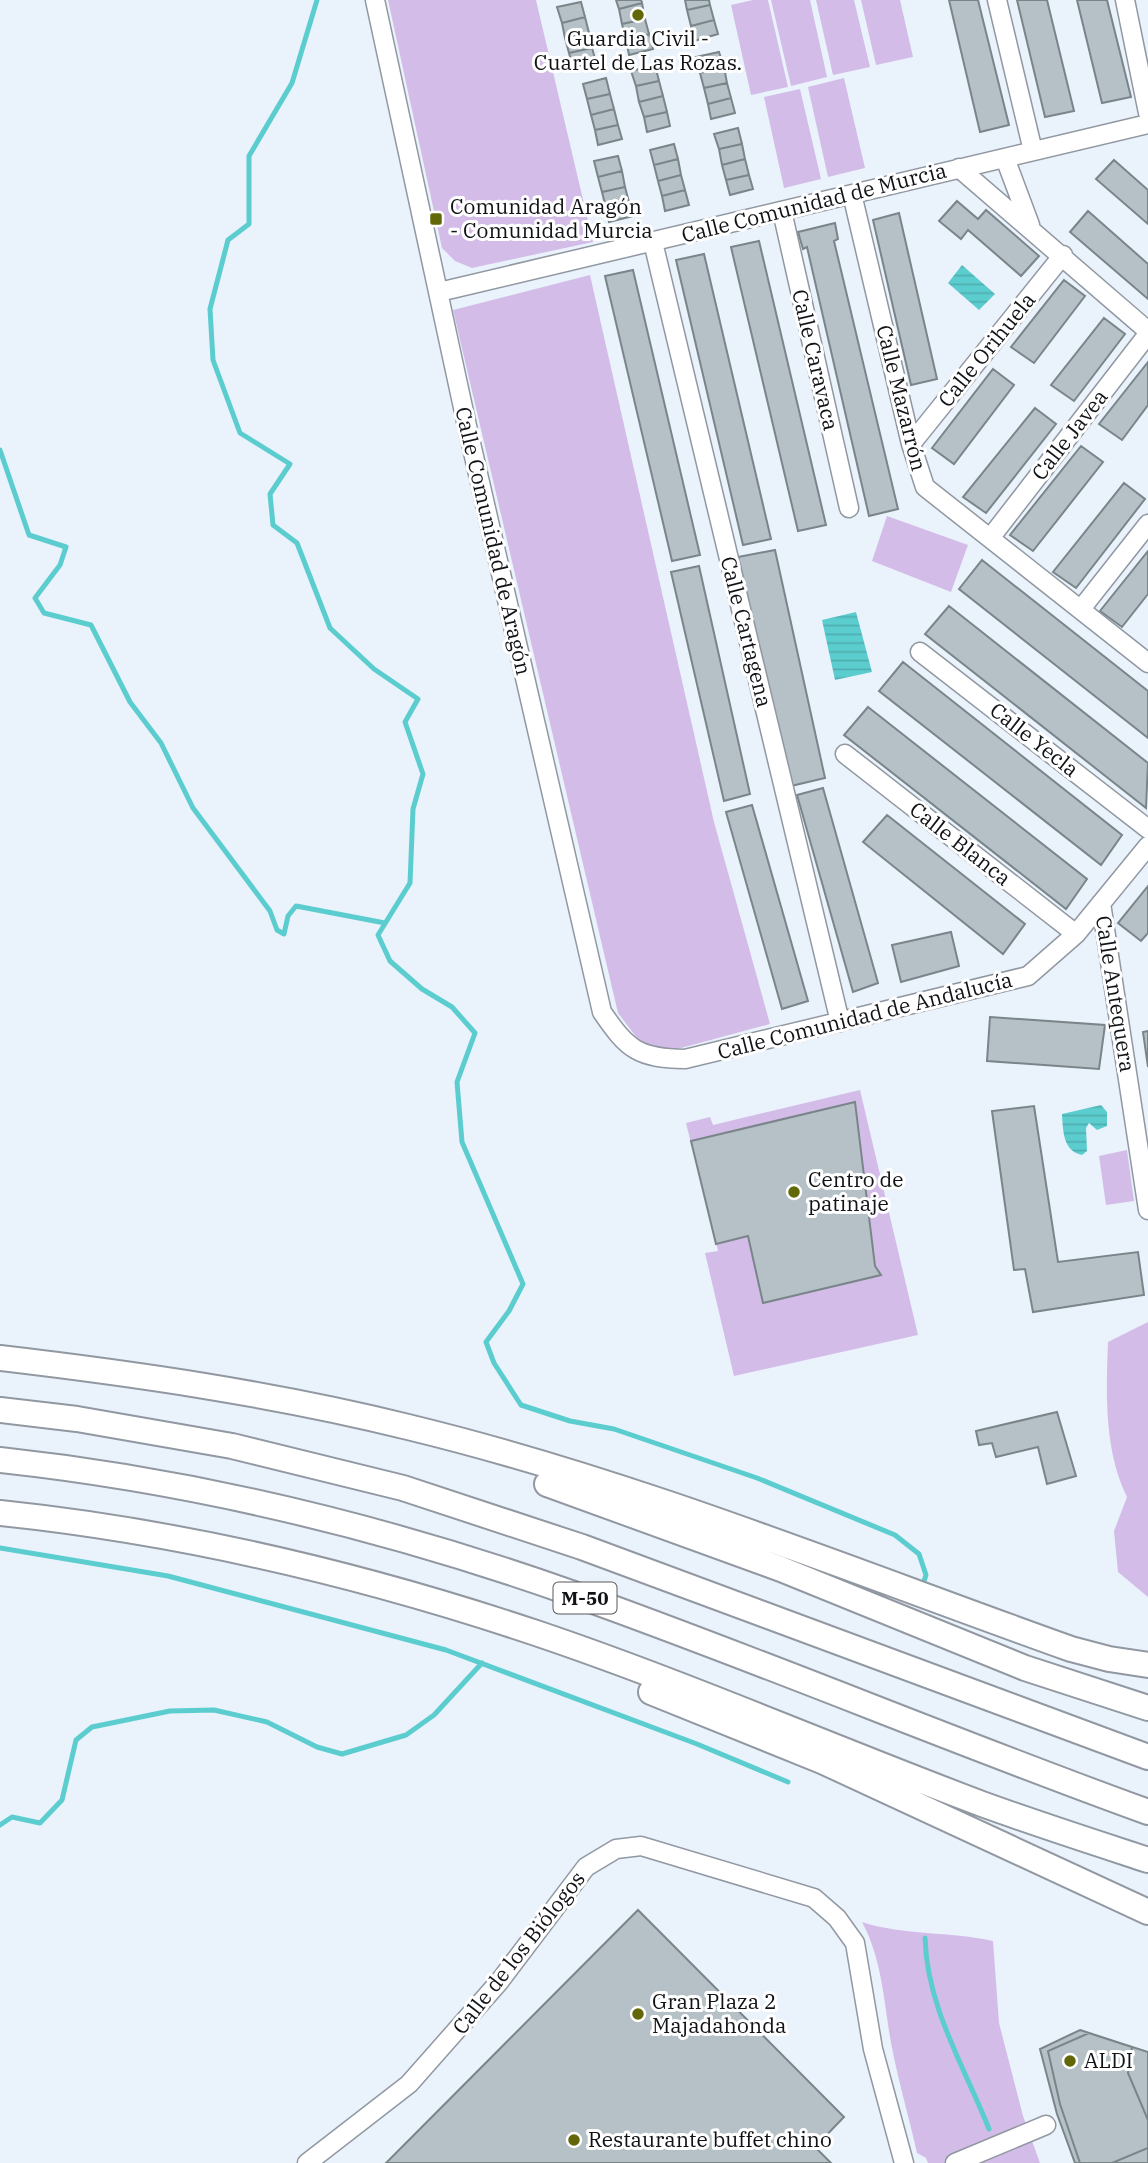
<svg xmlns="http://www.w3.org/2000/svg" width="1148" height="2163" font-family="'IBM Plex Serif',serif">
<defs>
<pattern id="water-rules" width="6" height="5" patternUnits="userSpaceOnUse" patternTransform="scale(1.75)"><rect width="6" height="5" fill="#5ccdcf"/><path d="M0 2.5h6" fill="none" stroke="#4fafb1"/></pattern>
</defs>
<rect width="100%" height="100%" fill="#eaf2fc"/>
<!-- green -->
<path fill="#d3bde8" d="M388 0H536L593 242 472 268 455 261 442 248Z
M753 0H768L788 87 751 95 731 5Z
M771 0H810L827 77 791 86Z
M816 0H854L870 67 833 75Z
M861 0H900L913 57 876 65Z
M844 78 865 168 828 177 808 87Z
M800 89 821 179 784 188 764 97Z
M590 275 714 822 770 1024 670 1051 640 1042 618 1013 453 310Z
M887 516 968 545 951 592 872 561Z
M860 1090 918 1335 734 1376 705 1253 718 1251 686 1123 710 1117 713 1125Z
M1127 1150 1134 1201 1106 1205 1099 1156Z
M1148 1322V1597L1118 1572 1114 1531 1127 1497C1104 1450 1106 1394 1108 1342Z
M862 1922C905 1936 949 1931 993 1941L999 2023 1023 2116 1040 2163H928L926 2158 917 2153C909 2117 898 2080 891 2043 884 2002 882 1959 862 1922Z"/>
<!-- water -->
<path fill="url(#water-rules)" d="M962 265 995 294 979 310 948 283Z
M856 612 872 672 835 680 822 620Z
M1101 1105 1107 1112V1126L1097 1130 1089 1123 1086 1128 1087 1151 1082 1155C1063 1151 1063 1131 1062 1114Z"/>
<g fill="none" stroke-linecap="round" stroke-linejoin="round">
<!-- stream -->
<path stroke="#5ccdcf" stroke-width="5" d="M317 0 292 83 249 156V224L228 240 210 309 213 360 240 433 290 464 270 494 273 525 297 543 330 628 374 669 418 699 405 722 423 774 413 809 410 883 378 935 390 961 422 989 452 1007 475 1033 457 1082 462 1142 523 1284 509 1311 486 1342 494 1363 521 1405 570 1421 614 1429 757 1478 895 1535 919 1554 926 1575 924 1581
M0 450 29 535 66 547 60 565 35 598 44 613 91 625 130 702 161 743 193 808 270 911 277 930 284 934 288 916 296 906 385 923
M0 1548 168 1576 446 1650 697 1744 788 1782
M0 1825 12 1817 40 1823 62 1800 76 1740 92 1727 170 1711 214 1710 267 1722 317 1747 342 1754 406 1735 434 1715 482 1663
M925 1938C927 2007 964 2066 989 2129"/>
</g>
<!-- building -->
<path fill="#b5c1c7" stroke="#798589" stroke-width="2" d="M616 0H641L642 3 619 9Z
M685 0H709L710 5 687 10Z
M949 0H978L1009 125 980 132Z
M1017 0H1047L1074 111 1045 117Z
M1077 0H1107L1131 97 1102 103Z
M581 2 585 17 562 23 557 7Z
M642 3 645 19 622 24 619 9Z
M710 5 714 20 691 26 687 10Z
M585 17 589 33 565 38 562 23Z
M645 19 649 34 626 40 622 24Z
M714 20 718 34 694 41 691 26Z
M589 33 592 48 569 53 565 38Z
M649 34 653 49 629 55 626 40Z
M592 48 596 62 573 68 569 53Z
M719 52 724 67 700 73 696 57Z
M655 65 659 81 636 86 631 71Z
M724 67 727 83 704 88 700 73Z
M606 78 610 94 587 99 583 84Z
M659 81 663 96 639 102 636 86Z
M727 83 731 98 708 104 704 88Z
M610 94 614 109 591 115 587 99Z
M663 96 667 112 644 117 639 102Z
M731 98 735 113 711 119 708 104Z
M614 109 618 125 595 130 591 115Z
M667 112 670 126 647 132 644 117Z
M618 125 622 139 598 145 595 130Z
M738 128 742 144 719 149 714 134Z
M674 144 678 159 654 165 650 150Z
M742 144 745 159 722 165 719 149Z
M618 156 622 171 598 177 594 161Z
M678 159 681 175 658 181 654 165Z
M745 159 749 175 726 180 722 165Z
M1114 160 1148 190V224L1096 179Z
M622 171 625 187 602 192 598 177Z
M681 175 685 190 662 196 658 181Z
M749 175 753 189 730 195 726 180Z
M625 187 629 202 606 208 602 192Z
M685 190 689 205 665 211 662 196Z
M957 201 978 219 986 210 1039 256 1021 276 968 230 961 239 939 221Z
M629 202 633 216 609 222 606 208Z
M1088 211 1148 264V299L1070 232Z
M899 213 937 379 911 385 873 220Z
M835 223 838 239 834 241 898 509 869 516 807 247 803 249 798 232Z
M759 241 826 525 798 531 731 247Z
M704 254 771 539 743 545 676 260Z
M633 270 700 555 672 561 605 276Z
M1064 280 1085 296 1034 363 1011 347Z
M1104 318 1125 334 1074 401 1051 385Z
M1148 362V405L1122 440 1099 424Z
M993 369 1014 385 954 464 932 448Z
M1035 408 1056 424 986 513 963 497Z
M1081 446 1103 462 1033 551 1010 535Z
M1124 483 1145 499 1076 588 1053 572Z
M775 550 825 778 791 786 738 557Z
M1148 551V594L1122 627 1100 611Z
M982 560 1148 691V738L959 589Z
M699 566 750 794 724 801 671 572Z
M949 606 1148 763 1146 808 925 634Z
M903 662 1122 835 1101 865 879 691Z
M868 707 1087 879 1066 909 844 735Z
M823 788 878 983 853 992 797 795Z
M752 805 808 1001 782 1009 726 812Z
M887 815 1025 924 1003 954 863 842Z
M1148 886V933L1141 941 1118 923Z
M951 932 959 966 901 982 892 945Z
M990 1017 1105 1025 1099 1069 987 1061Z
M1148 1031V1067L1143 1032Z
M855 1102 875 1266 881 1275 763 1303 748 1236 716 1244 691 1141Z
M1034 1106 1058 1262 1138 1252 1144 1295 1033 1312 1025 1269 1014 1270 992 1111Z
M1057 1412 1076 1476 1047 1484 1038 1447 996 1457 992 1443 979 1445 976 1431Z
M638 1910 844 2117 815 2147 831 2163H386Z
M1080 2030 1148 2052V2163H1075L1057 2114 1040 2049Z
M1089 2033 1132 2047 1128 2073 1148 2120V2148L1112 2163H1080L1060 2104 1048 2051Z"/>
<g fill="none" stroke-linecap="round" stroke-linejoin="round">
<!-- minor casing -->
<g stroke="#9198a1" stroke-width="21">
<path id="minor" d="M375 0 467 426 602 1012C628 1050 638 1058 685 1059L1028 976 1076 934 1148 846
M997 0 1033 151
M1125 0 1148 113
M1005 158 1030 225
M959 168 1148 331
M852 194 911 444 925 487 1148 663
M782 211 849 508
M653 242 840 1022
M439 292 1148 124
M911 444 1063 255
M991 537 1148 334
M1081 609 1148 524
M920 652 1148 829
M845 754 1076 934
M1101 903 1148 1210
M307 2163 409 2084 499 1982 586 1867 616 1849 641 1846 814 1898 837 1918 855 1943 873 2049 904 2163
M955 2163 1046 2125"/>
</g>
<!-- highway casing -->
<g stroke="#9198a1" stroke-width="28">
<path id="highway" d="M0 1358C136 1374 275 1394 408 1427 635 1482 852 1571 1071 1649L1109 1659 1148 1665
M0 1410 77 1419 232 1446 403 1488 582 1547 1148 1757
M0 1460C194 1481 387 1528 571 1593 765 1662 954 1742 1148 1812
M547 1484 781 1569 1025 1668 1148 1708
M0 1513C182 1532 363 1575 536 1633 687 1684 833 1748 982 1804 1037 1824 1093 1842 1148 1860
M651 1692 822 1761 1148 1912"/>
</g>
<!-- minor -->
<use href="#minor" stroke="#fff" stroke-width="18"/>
<!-- highway -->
<use href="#highway" stroke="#fff" stroke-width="24"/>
</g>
<!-- markers -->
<g fill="#626808" stroke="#fff" stroke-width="2.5">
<circle cx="638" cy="15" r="7"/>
<rect x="429" y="212" width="14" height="14" rx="3.5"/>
<circle cx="794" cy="1192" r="7"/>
<circle cx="638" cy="2014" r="7"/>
<circle cx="1070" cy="2061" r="7"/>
<circle cx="574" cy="2140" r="7"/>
</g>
<g text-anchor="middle" stroke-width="6" stroke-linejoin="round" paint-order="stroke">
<!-- shield labels -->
<rect fill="#fff" stroke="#58595c" stroke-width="2" x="553.5" y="1582.5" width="63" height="31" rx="5"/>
<g font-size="19" font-weight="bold" fill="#101216">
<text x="585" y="1605">M-50</text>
</g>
<!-- poi labels -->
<g font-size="21" fill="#101216" stroke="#fff" text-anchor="start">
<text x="638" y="46" text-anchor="middle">Guardia Civil -<tspan x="638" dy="24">Cuartel de Las Rozas.</tspan></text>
<text x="450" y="214">Comunidad Aragón<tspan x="450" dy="24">- Comunidad Murcia</tspan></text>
<text x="808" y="1187">Centro de<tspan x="808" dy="24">patinaje</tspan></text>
<text x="652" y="2009">Gran Plaza 2<tspan x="652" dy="24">Majadahonda</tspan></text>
<text x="1084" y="2068">ALDI</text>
<text x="588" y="2147">Restaurante buffet chino</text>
</g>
<!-- street labels -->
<g font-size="21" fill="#101216" stroke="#fff">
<text transform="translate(814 203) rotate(-14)" y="7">Calle Comunidad de Murcia</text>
<text transform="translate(987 350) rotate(-51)" y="7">Calle Orihuela</text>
<text transform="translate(815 360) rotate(77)" y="7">Calle Caravaca</text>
<text transform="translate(901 398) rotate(76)" y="7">Calle Mazarrón</text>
<text transform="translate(1070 435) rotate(-52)" y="7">Calle Javea</text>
<text transform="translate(493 541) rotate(77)" y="7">Calle Comunidad de Aragón</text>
<text transform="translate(746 632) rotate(76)" y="7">Calle Cartagena</text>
<text transform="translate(1034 740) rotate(38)" y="7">Calle Yecla</text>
<text transform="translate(960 844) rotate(38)" y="7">Calle Blanca</text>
<text transform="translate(1115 994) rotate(81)" y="7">Calle Antequera</text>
<text transform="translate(865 1016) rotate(-14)" y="7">Calle Comunidad de Andalucía</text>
<text transform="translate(519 1953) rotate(-52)" y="7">Calle de los Biólogos</text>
</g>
</g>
</svg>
